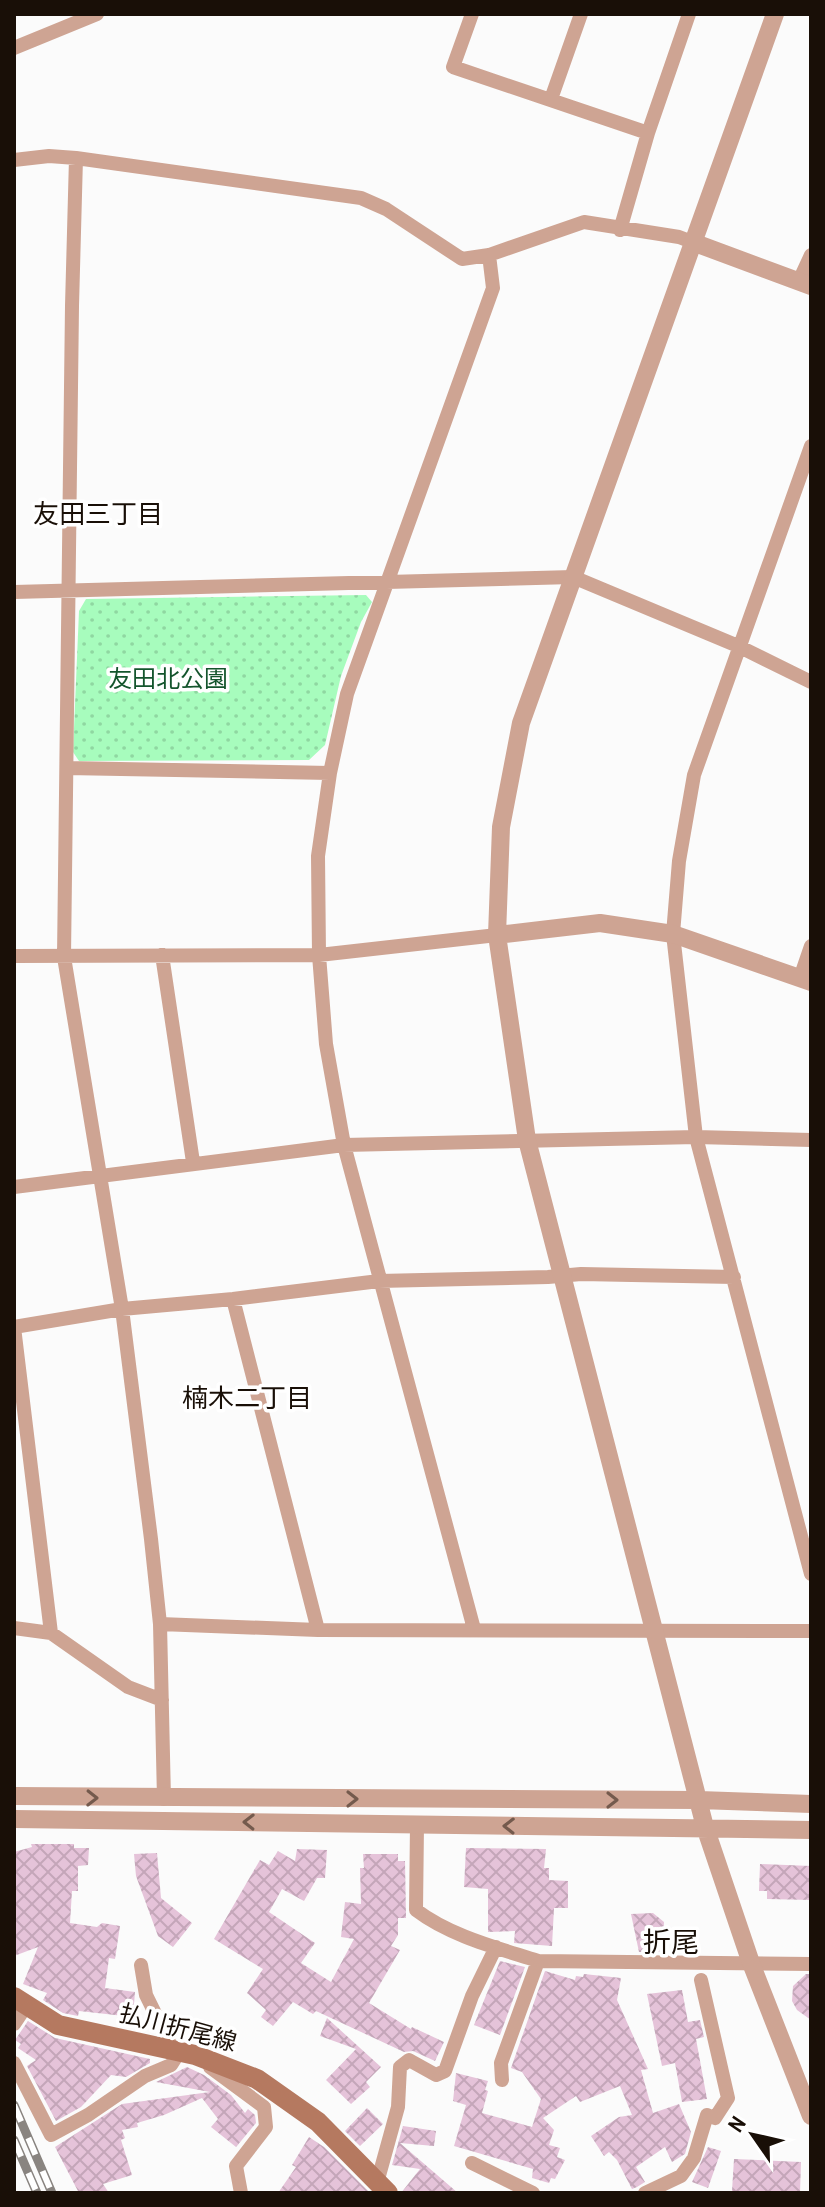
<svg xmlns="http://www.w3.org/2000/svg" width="825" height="2207" font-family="'Archivo Narrow','Noto Sans JP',sans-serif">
<defs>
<pattern id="green-dots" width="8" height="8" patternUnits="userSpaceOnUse" patternTransform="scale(2)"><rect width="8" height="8" fill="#a7fcbd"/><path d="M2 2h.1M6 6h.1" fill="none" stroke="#8fd7a1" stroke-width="1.8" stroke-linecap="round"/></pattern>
<pattern id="building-cross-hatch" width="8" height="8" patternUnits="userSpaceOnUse" patternTransform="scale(2)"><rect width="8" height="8" fill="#e5c3d9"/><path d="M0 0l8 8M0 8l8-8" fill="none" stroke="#c4a6b9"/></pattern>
</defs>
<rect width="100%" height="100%" fill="#fbfbfb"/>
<!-- green -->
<path fill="url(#green-dots)" d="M366 595 372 602 361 622 341 676 325 745 309 760 79 761 73 752 79 611 86 599Z"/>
<!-- building -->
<path fill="url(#building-cross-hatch)" d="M31 1844H74V1848H89L88 1865 78 1866V1891H72L70 1923 97 1927 102 1923 120 1926 115 1959 109 1958 105 1988 135 1992 133 2017 79 2011 78 2016 63 2013 43 2000 47 1993 23 1984 38 1947 14 1956V1852L32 1847Z
M466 1848 546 1849 544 1868H549V1880L568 1881V1908H554L552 1946 514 1943 515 1931 488 1932V1889L464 1887Z
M297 1849 327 1850 325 1878H317L304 1901 282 1889 269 1912 315 1943 301 1963 331 1982 354 1939 341 1937 345 1902 361 1904 360 1868H364L363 1854H398V1861H405L406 1918H398V1935L391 1946 400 1950 369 2003 411 2029 412 2027 444 2042 435 2061 413 2051 404 2052 316 2011 313 2014 293 2002 273 2026 261 2017 266 2010 247 1993 263 1969 214 1939 260 1860 269 1865 278 1851 295 1861Z
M157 1853 161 1898 192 1923 173 1947 158 1936 136 1876 134 1854Z
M760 1864 811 1866V1900L767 1899V1891H759Z
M653 1913 664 1922 663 1952H639L631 1914Z
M500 1961 525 1967 500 2035 474 2025Z
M545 1971 575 1980 576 1976 583 1977 584 1974 621 1978 617 2000 648 2069 641 2070 653 2113 679 2104 691 2132 685 2154 672 2162 665 2147 636 2167 645 2182 637 2187 632 2189 617 2160 609 2152 604 2156 591 2136 619 2117 632 2115 620 2086 580 2102 576 2096 543 2118 554 2130 549 2145 560 2148 557 2157 565 2160 555 2179 551 2178 549 2183 532 2178 533 2169 454 2146 466 2105 453 2101 456 2073 488 2081 485 2090 488 2091 482 2113 532 2127 541 2099 522 2072 511 2068Z
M806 1974H811V2020L797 2010 792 2001 793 1986Z
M682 1990 688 2022 700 2020 704 2037 696 2039 707 2099 682 2102 675 2063 662 2066 647 1994Z
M327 2018 381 2067 366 2082 370 2087 351 2104 326 2080 356 2049 320 2036Z
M28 2021 55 2038 150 2059V2063L126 2077 111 2075 81 2107 56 2121 27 2066 36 2060 18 2048 21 2044 15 2040Z
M187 2067 204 2075 231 2095 245 2113 248 2109 255 2115 256 2123 236 2147 211 2127 218 2119 202 2098 164 2115 137 2123 138 2127 122 2130 125 2138 121 2140 132 2175 103 2184 109 2193H79L55 2147 122 2104 210 2092 156 2082Z
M367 2108 383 2124 360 2146 345 2131Z
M403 2126 436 2131 434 2146 400 2143 458 2193H401L420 2169 392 2165Z
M309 2137 324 2147 370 2193H278L296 2167 292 2165Z
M708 2147 721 2151 708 2188 692 2182Z
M734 2159 801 2162 800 2193 732 2191Z"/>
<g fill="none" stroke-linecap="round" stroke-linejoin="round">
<!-- minor -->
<path stroke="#cea493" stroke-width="14" d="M472 14 453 67 648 133 620 230
M14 48 97 14
M551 99 581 14
M648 133 689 14
M76 158 72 306 64 957 122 1309 151 1539 160 1624 164 1799
M14 160 49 156 76 158 361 198 386 209 462 259 489 255 584 222 679 237 695 243
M799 281 811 255
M811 446 694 775 679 861 673 934 696 1137 811 1574
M14 592 573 577 738 646 811 682
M67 768 330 773
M162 955 193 1162
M14 956 319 955 497 935
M800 978 811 946
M14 1187 344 1145 696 1137 811 1140
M233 1299 318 1630
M14 1327 122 1309 233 1299 379 1281 548 1277 581 1274 734 1277
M14 1327 51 1633
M160 1624 318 1630 811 1631
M14 1628 51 1633 128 1687 162 1700
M474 1629 344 1145 326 1044 319 955 318 856 330 773 347 694 493 288 489 255
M417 1825 416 1910C450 1936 498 1948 538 1961L811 1964
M141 1965 146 1995 173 2050
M14 2024 26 2006
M14 2063 51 2135 88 2115 145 2076 171 2065 180 2051
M210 2067 264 2107 266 2127 236 2166 241 2193
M502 2080 501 2063 538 1961
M472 2163 533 2193
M377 2183 398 2107 400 2067 409 2060 436 2075 445 2071 472 1996 496 1947
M645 2193 681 2176 694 2158 707 2115 715 2118 728 2098 701 1980"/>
<!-- tertiary -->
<path stroke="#cea493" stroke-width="18" d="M775 14 521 723 501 827 497 935 527 1140 705 1827 751 1963 811 2116
M695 243 811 286
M497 935 600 923 673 934 811 982
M14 1796 699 1800 811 1804
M14 1819 811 1830"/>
<!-- secondary -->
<path stroke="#b57960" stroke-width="20" d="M14 1997 58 2025 195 2055 257 2079 318 2122 388 2193"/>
<!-- rail casing -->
<g stroke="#898480" stroke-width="9">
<path id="rail" d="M14 2105 52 2193
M14 2140 37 2193"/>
</g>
<!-- rail -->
<use href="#rail" stroke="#fff" stroke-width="6" stroke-dasharray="18" stroke-linecap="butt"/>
</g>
<!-- one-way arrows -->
<defs><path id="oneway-chevron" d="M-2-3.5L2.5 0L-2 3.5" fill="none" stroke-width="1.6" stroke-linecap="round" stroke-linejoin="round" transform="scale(2)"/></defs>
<g stroke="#745a4d">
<use href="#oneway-chevron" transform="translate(92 1798) rotate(1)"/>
<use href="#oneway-chevron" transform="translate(352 1799)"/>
<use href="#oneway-chevron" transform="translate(612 1800)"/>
<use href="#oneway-chevron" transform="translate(249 1822) rotate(-179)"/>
<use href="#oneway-chevron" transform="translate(509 1826) rotate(-179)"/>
</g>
<g text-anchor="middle" stroke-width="7" stroke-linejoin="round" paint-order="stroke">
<!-- park labels -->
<g font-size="24" fill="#14552d" stroke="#fff">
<text x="168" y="687">友田北公園</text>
</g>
<!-- street labels -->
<g font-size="24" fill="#190f07" stroke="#fff">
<text transform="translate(178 2028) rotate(15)" y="8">払川折尾線</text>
</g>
<!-- neighbourhood labels -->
<g font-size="26" fill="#190f07" stroke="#fff">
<text x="98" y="523">友田三丁目</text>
<text x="247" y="1407">楠木二丁目</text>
</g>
<!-- quarter labels -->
<g font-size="28" fill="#190f07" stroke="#fff">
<text x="671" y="1952">折尾</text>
</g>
</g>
<!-- border -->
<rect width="825" height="2207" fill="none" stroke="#190f07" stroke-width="32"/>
<!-- north arrow -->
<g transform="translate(753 2135) rotate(304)" stroke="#ffffff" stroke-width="6" paint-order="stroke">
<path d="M0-6L14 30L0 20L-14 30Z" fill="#190f07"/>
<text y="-12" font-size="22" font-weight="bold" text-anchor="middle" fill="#190f07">N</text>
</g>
</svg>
